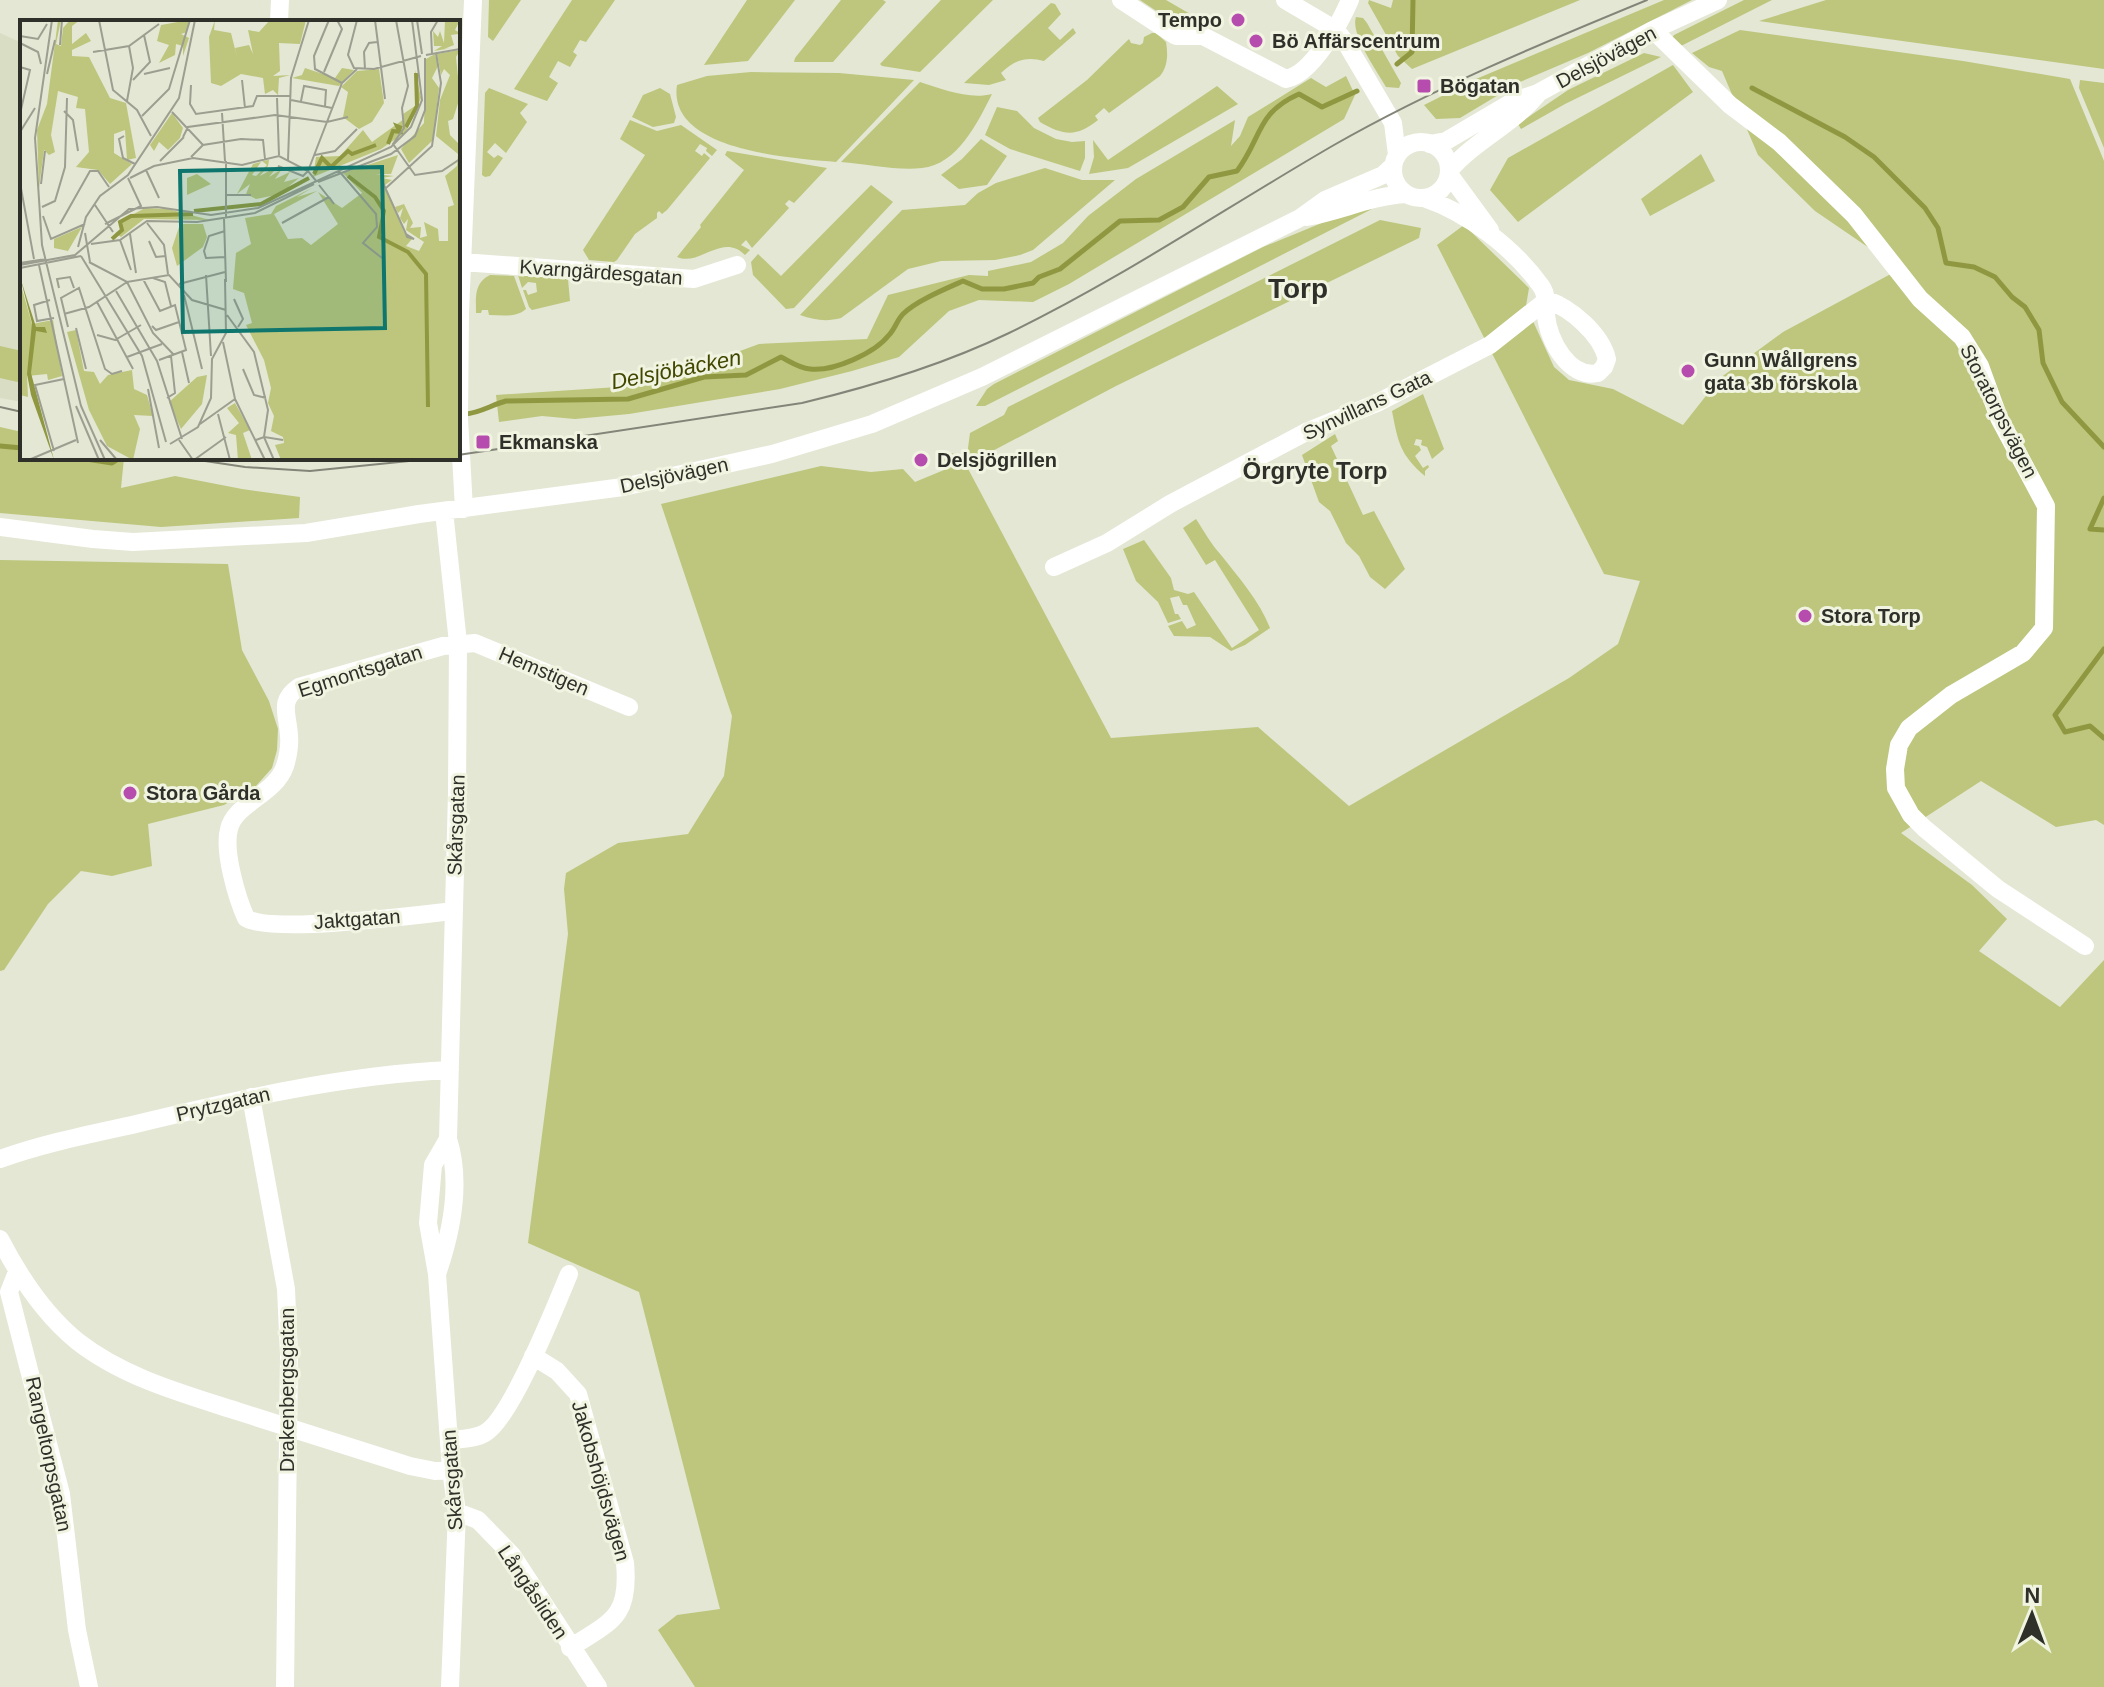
<svg xmlns="http://www.w3.org/2000/svg" width="2104" height="1687" font-family="Arial,sans-serif">
<rect width="100%" height="100%" fill="#e4e7d4"/>
<!-- built -->
<path fill="#d9ddc3" d="M0 33 22 43V402L0 398Z"/>
<!-- green -->
<path fill="#bdc67c" d="M489 0H521L493 41 488 37Z
M572 0H615L586 42 580 40 573 52 577 55 570 67 558 61 549 77 558 83 547 101 514 89Z
M747 0H795L748 61 704 65Z
M841 0H883L886 2 833 62H794L795 58Z
M941 0H993L920 72 882 66 880 64Z
M1140 0H1166L1204 22 1198 31H1186Z
M1369 0 1391 8 1393 0H1580L1412 69 1398 56 1368 3Z
M1664 0H1692L1588 53 1520 82 1460 118 1436 119 1424 105 1476 79Z
M1744 0H1772L1675 49 1671 39 1674 35Z
M1826 0H2104V69L1759 21Z
M1051 3 1055 4 1061 14 1048 28 1060 40 1073 28 1076 33 1044 61C1027 56 1014 60 1001 73L1006 80 989 85 964 83Z
M1356 17 1363 18 1367 23 1401 83 1399 88 1386 87C1377 71 1350 34 1356 17Z
M1740 30 1963 61 2070 79 2104 161V825L2096 820 2056 827 1981 781 1901 833 1972 885 2007 919 1979 951 2060 1007 2104 960V1687H695L658 1630 677 1615 720 1609 639 1292 528 1243 568 934 564 889 566 873 618 843 688 834 724 776 732 716 661 504 821 466 871 472 903 469 915 482 944 470 943 458 947 453 960 454 966 463 970 433 1004 415 1008 407 1380 220 1421 228 1419 238 1116 386 966 465 1111 738 1258 727 1349 806 1569 678 1618 644 1640 581 1604 574 1437 245 1464 225 1529 288 1526 306 1554 367 1569 380 1613 389 1683 425 1720 378 1783 332 1900 269 1815 211 1758 155 1722 71 1709 67 1692 53Z
M1152 33H1156L1166 42C1168 54 1168 66 1160 76L1109 113 1104 108 1095 116 1098 120C1077 137 1064 136 1040 122L1038 118 1087 80 1129 39 1131 43 1140 45 1143 43 1144 37Z
M1644 53 1661 57 1565 104 1521 129 1518 124 1568 90Z
M1673 65 1693 92 1518 222 1490 190 1508 158Z
M751 72 839 73 914 80 836 162C791 158 667 151 677 85L707 76Z
M1346 76 1355 95 1344 119 1069 284 1033 302 979 300 949 311 899 357 852 371 780 389 629 414 575 419 542 416 499 422 496 395 633 386 659 381 759 344 867 339 888 295 969 275 988 276V271L1031 262 1063 243 1088 216 1136 179 1235 120 1231 146 1240 136 1248 117 1311 78 1326 87Z
M2080 80 2104 83V148L2079 88Z
M920 82C942 89 969 100 992 94 978 122 957 165 922 168 899 171 866 164 841 162Z
M1217 86 1238 104 1128 168 1089 174 1094 157 1093 140 1108 160Z
M489 88 528 104 520 113 527 122 506 153 495 143 487 152 494 158 498 155 503 158 490 176 485 177 482 175 485 93Z
M660 88 670 94 676 117 674 123 653 127 632 117 643 95Z
M997 107 1017 111 1034 128 1056 139 1072 142 1085 141V158L1080 171 1010 149 985 135Z
M630 120 657 131 681 125 717 150 712 156 706 151 707 148 700 144 695 151 702 156 704 153 710 158 667 210 662 214 659 211 657 213V218L635 234 617 260 614 262 589 260 583 250 645 155 620 139Z
M981 139 1007 156 987 185 959 189 941 175 962 159Z
M727 151 827 168 794 203 789 200 785 204 789 208 752 248 746 240 741 245 750 250 745 255C722 232 700 267 677 257L701 227 700 225 744 170 725 155Z
M1701 154 1715 181 1650 216 1641 199Z
M1045 168 1082 180H1115L1033 250 1020 255 995 260 941 261 908 269 841 318C826 322 815 320 800 315L902 210 965 205 978 193 996 183Z
M871 185 893 202 794 308 786 309 753 275 751 262 758 254 781 276Z
M1372 209 985 406H976L987 389 994 384 1263 247 1351 211Z
M490 275 514 276 526 309C516 318 502 315 489 315L488 310H482L481 313H476C476 297 474 283 490 275Z
M518 275 568 279 570 301 532 310 529 307 523 290H526L528 295 537 292 536 283 528 282 522 288Z
M0 346 22 351V383L0 378Z
M1423 394 1444 449 1432 459 1427 447 1421 445 1422 440 1416 439 1414 445 1419 446 1421 450 1415 456 1423 468 1428 465 1429 467 1425 471V476C1400 455 1398 442 1392 411Z
M0 427 22 432V458H124L121 488 175 476 242 489 300 497 299 518 161 527 0 513Z
M1335 434 1338 441 1331 446 1363 515 1374 511 1405 569 1385 589 1370 577 1359 556 1346 543 1330 511 1319 502 1302 455Z
M1196 519C1204 531 1211 544 1221 555 1239 578 1259 600 1270 628L1245 645 1231 651 1210 637 1174 636 1168 626 1182 621 1187 629 1196 625 1187 605H1183L1179 596 1170 598 1175 614H1178L1181 619 1168 623 1158 602 1136 581 1123 549 1144 540 1171 578 1174 590 1188 594 1194 592 1232 648 1259 630 1215 560 1206 565 1183 528Z
M0 560 228 564 242 650 269 701 278 729 277 750 272 768 256 786 224 805 148 824 152 866 112 876 81 871 48 904 4 970 0 971Z"/>
<g fill="none" stroke-linecap="round" stroke-linejoin="round">
<!-- stream -->
<path stroke="#8f9840" stroke-width="5" d="M1397 64 1412 52 1413 0
M1752 88 1845 137 1874 157 1925 208 1938 228 1946 263 1974 267 1995 277 2012 297 2025 307 2039 330 2043 363 2062 402 2104 447
M465 414C480 413 491 405 506 401L628 399 704 377 746 375 781 357C791 362 799 368 810 369 833 372 875 353 889 335 895 329 897 320 903 314 916 301 945 289 963 281L982 289H1004L1033 283 1039 277 1060 269 1120 221 1159 220 1183 207 1209 177 1237 171C1262 138 1256 113 1299 94L1322 107 1357 91
M0 446 22 448
M80 458 112 463 120 458
M2104 498 2090 529 2104 530
M2104 649 2055 715 2065 732 2090 726 2104 738"/>
<!-- minor -->
<path stroke="#fff" stroke-width="18" d="M1121 0 1176 36H1203L1286 79C1312 74 1340 23 1350 0
M1285 0 1336 30 1346 43 1393 123 1397 155
M279 22 280 0
M1653 30 1730 105 1779 142 1854 215 1920 299 1962 337 1980 366 1999 418 2046 506 2044 628 2023 653 1951 695 1909 728 1899 745 1895 769 1896 788 1911 815 1924 828 1998 889 2085 946
M1393 170a28 28 0 1 1 56 0a28 28 0 1 1-56 0Z
M1430 144 1446 141 1514 101 1538 93 1653 30 1718 0
M1449 171C1474 141 1512 125 1537 95
M1449 174 1490 230
M1424 198C1468 213 1514 248 1541 286 1548 296 1545 305 1546 315 1548 340 1569 379 1598 373L1604 367 1607 359C1601 334 1571 308 1547 300
M1307 217C1341 211 1371 196 1406 194
M462 262 694 279 737 265
M464 509 459 419 460 313 473 0
M0 527 93 539 133 542 306 533 419 514 623 487 772 454 872 424 982 377 1300 218 1325 200 1383 175 1393 166
M1054 567 1107 543 1170 504 1308 431 1377 403 1490 345 1547 300
M453 911C418 915 270 934 246 918 237 898 223 851 229 829 235 803 275 795 285 766 288 756 290 746 289 736 288 714 278 701 299 687L443 646 475 643 629 707
M251 1097 286 1289 289 1355 285 1687
M448 1139 433 1165 428 1223 437 1274 451 1470 457 1512 450 1687
M0 1159C44 1143 91 1134 136 1124 240 1099 343 1075 450 1070
M0 1239C19 1276 44 1314 77 1341 124 1378 184 1394 240 1412 296 1430 353 1448 410 1466L435 1471 451 1470
M17 1272 9 1292 61 1494 77 1630 89 1687
M437 1274C452 1231 462 1183 448 1139L457 793 458 643 444 511
M533 1356 557 1371 578 1394 625 1563C630 1617 612 1621 570 1648
M449 1440C461 1439 475 1439 485 1433 511 1419 556 1305 569 1274
M457 1512 478 1520 512 1555 598 1687"/>
<!-- tram -->
<path stroke="#838578" stroke-width="2" d="M0 407 22 412
M458 455 802 403C873 386 943 365 1009 333 1121 279 1225 208 1334 145 1434 88 1540 44 1647 0
M185 458 245 467 310 471 439 458"/>
</g>
<!-- markers -->
<g fill="#b64cad" stroke="#f1f4e1" stroke-width="3">
<circle cx="1238" cy="20" r="8"/>
<circle cx="1256" cy="41" r="8"/>
<rect x="1416" y="78" width="16" height="16" rx="4"/>
<circle cx="1688" cy="371" r="8"/>
<rect x="475" y="434" width="16" height="16" rx="4"/>
<circle cx="921" cy="460" r="8"/>
<circle cx="1805" cy="616" r="8"/>
<circle cx="130" cy="793" r="8"/>
</g>
<g text-anchor="middle" stroke-width="6" stroke-linejoin="round" paint-order="stroke">
<!-- poi labels -->
<g font-size="20" font-weight="bold" fill="#2f3029" stroke="#f1f4e1" text-anchor="start">
<text x="1222" y="27" text-anchor="end">Tempo</text>
<text x="1272" y="48">Bö Affärscentrum</text>
<text x="1440" y="93">Bögatan</text>
<text x="1704" y="367">Gunn Wållgrens<tspan x="1704" dy="23">gata 3b förskola</tspan></text>
<text x="499" y="449">Ekmanska</text>
<text x="937" y="467">Delsjögrillen</text>
<text x="1821" y="623">Stora Torp</text>
<text x="146" y="800">Stora Gårda</text>
</g>
<!-- street labels -->
<g font-size="20" fill="#2f3029" stroke="#f1f4e1">
<text transform="translate(1606 57) rotate(-28)" y="7">Delsjövägen</text>
<text transform="translate(601 272) rotate(4)" y="7">Kvarngärdesgatan</text>
<text transform="translate(1367 405) rotate(-25)" y="7">Synvillans Gata</text>
<text transform="translate(1999 411) rotate(63)" y="7">Storatorpsvägen</text>
<text transform="translate(674 475) rotate(-12)" y="7">Delsjövägen</text>
<text transform="translate(360 671) rotate(-18)" y="7">Egmontsgatan</text>
<text transform="translate(544 671) rotate(23)" y="7">Hemstigen</text>
<text transform="translate(456 825) rotate(-88)" y="7">Skårsgatan</text>
<text transform="translate(357 919) rotate(-4)" y="7">Jaktgatan</text>
<text transform="translate(223 1104) rotate(-13)" y="7">Prytzgatan</text>
<text transform="translate(287 1390) rotate(-90)" y="7">Drakenbergsgatan</text>
<text transform="translate(49 1454) rotate(78)" y="7">Rangeltorpsgatan</text>
<text transform="translate(452 1480) rotate(-94)" y="7">Skårsgatan</text>
<text transform="translate(601 1481) rotate(74)" y="7">Jakobshöjdsvägen</text>
<text transform="translate(533 1592) rotate(56)" y="7">Långåsliden</text>
</g>
<!-- water labels -->
<g font-size="22" font-style="italic" fill="#424700" stroke="#f1f4e1">
<text transform="translate(676 369) rotate(-11)" y="8">Delsjöbäcken</text>
</g>
<!-- quarter labels -->
<g font-size="24" font-weight="bold" fill="#2f3029" stroke="#f1f4e1">
<text x="1315" y="479">Örgryte Torp</text>
</g>
<!-- district labels -->
<g font-size="28" font-weight="bold" fill="#2f3029" stroke="#f1f4e1">
<text x="1298" y="298">Torp</text>
</g>
</g>
<!-- overview -->
<g transform="translate(20 20)">
<rect width="440" height="440" fill="#e4e7d4"/>
<path d="M38 0H41L36 24 41 26 43 8 50 0H60L52 6V24L66 13 71 21 52 30V36L69 37 90 78 106 83 116 138 107 140 105 110 94 114V133L112 144 90 164 78 150 56 147 69 132 65 89 56 88 58 77 38 71 31 115 35 132 29 135 24 130 19 168 17 110 27 84ZM169 0 167 12 161 14 169 18 163 36V26L156 24 155 35 139 43 149 25 137 21 141 5ZM195 0 194 10 211 13 217 37 215 28 229 25 233 34 228 10 239 12 250 0H286L280 24 259 23 260 51 253 56 270 55 259 58 258 75 253 70 245 74 243 58 221 54 201 66 191 63 189 17ZM440 0 435 10 440 13V25L438 14 431 15 434 25 424 29 432 28 414 31 422 26H414L413 11 418 17 420 11 424 23 425 1ZM440 30 436 37 440 77 433 99 428 101 430 115 440 125V440H261L255 425 264 423 263 417 251 411 254 396 248 383 251 368 244 340 226 305 232 303 224 273 213 269 216 233 231 224 225 198 251 194 256 186 292 168 277 177 297 171 254 194 268 219 282 218 291 225 318 204 298 172 322 188 342 173 323 153 378 135 371 154H355L374 156 362 158 372 160 365 165 384 212 392 219 386 226 399 231 404 222 386 210 388 199 384 204 380 198 383 188 378 193 375 187 384 184 393 203 390 208 401 207 400 218 407 216 404 202 418 209 419 221H428V187L434 185 425 156 437 146 438 134 416 116 420 80 430 55 424 49 421 55 417 34ZM415 34 418 46 412 58 419 68 413 120 389 143 381 129 404 103 406 39ZM285 48 315 58 322 48 334 50 319 66 272 58 282 55ZM359 49 364 83 352 102 339 109 323 97 328 72 321 67 337 51ZM395 50 401 78 386 112 361 129 293 157 296 137 320 136 343 110 352 122 384 99 383 94 395 86ZM152 93 163 108 160 118 148 130 139 122 134 131 130 125ZM249 140 248 146 240 156 258 146 249 157 262 149 255 159 270 152 264 162 279 158 268 167 290 157 247 183 209 190 244 182 256 175 236 179 226 174 230 164 217 174 233 144 241 142 232 155 236 156 247 145 242 141ZM177 154 191 164 167 175V158ZM125 188 148 189 190 200 124 199 101 217 95 213 101 211V201ZM160 204H183L187 217 183 227 157 246 152 228ZM62 207 48 231 34 228V219ZM0 262 12 304 33 300 42 356 28 360 27 354 7 356 8 377 0 375ZM56 310 64 351 74 352 80 364 88 355 112 350 114 369 127 375 133 396 114 395 120 409 113 440 87 426 69 390 47 312ZM187 355 182 384 161 409 149 382 177 357ZM215 383 230 410 223 413 232 440H218L216 415 208 413 219 403 207 388Z" fill="#bdc67c"/>
<path d="M0 257 16 307H25L27 313 16 311 11 353 34 440 11 375 7 354 12 303Z" fill="#8f9840"/>
<path fill="none" stroke="#8f9840" stroke-width="4" d="M386 107 397 86 396 53M368 124 373 111 380 112 377 106 382 108M294 154 302 138 311 147 328 131 332 134 356 125M328 156 355 177 364 191 359 217 388 232 406 254 408 387M174 191 241 184 289 158M92 219 102 210 100 202 111 196 173 194"/>
<path fill="none" stroke="#9c9e90" stroke-width="2" d="M32 0 15 118 22 225 61 386 85 440M79 0 93 70 117 90 131 116M309 0 294 36 295 49 322 63M337 0 328 35 334 48 354 49 401 36M355 0 365 79M376 0 388 66 382 88 384 108 373 124 395 155 422 151 440 139M397 0 402 34M0 16 18 19 27 4M0 23 18 32 21 44M40 25 42 0M73 32 109 26 139 4M412 34 411 12 418 0M406 35 440 29M0 47 10 50 0 94M345 49 344 32 349 23 357 22M304 52 322 9 317 0M27 54 35 20M124 54 150 48M113 60 130 42 124 15M222 60 225 88M171 65 170 84 176 94 233 86 237 76H270M257 78 259 135M271 80 312 88M107 81 113 48 109 26M281 81 284 66 306 70 305 86M44 91 53 100 58 131M152 92 183 125M202 93 205 141M122 96 149 69 170 0M0 112 15 88M104 116 99 119 103 138 115 144M163 117 168 107 255 95 307 102 328 97M295 135 315 131 337 109M171 137 183 125 221 119 243 120 245 139M268 140 271 58 289 0M140 141 164 117M258 146 283 156 288 151 322 63 337 49M126 150 139 178M319 151 356 194 357 207 343 223 362 238M110 158 134 146 173 138 222 145 259 136 288 151 297 162M298 162 371 134 395 116 405 90V38M0 163 14 239M363 163 386 214 394 219 387 217 386 214M21 164 25 131M299 165 314 184 309 177M366 168 412 126 421 63 416 33M205 175H231M75 185 93 212M22 187 35 181 45 147 47 78M23 196 31 219 65 204M204 199 206 262M206 199V141M127 203 144 225 148 254M262 203 309 177M40 204 70 151H78L89 167M85 204 121 186 108 158M205 211 189 216 184 231 186 238 205 237M65 213 70 242M110 214 116 253M100 220 111 250M129 221 136 237 146 236M71 224 100 220 127 201 177 202 235 193 294 164M58 227 66 197 80 176 108 155 159 78 175 0M61 236 122 336 146 422M69 242 107 262 149 255 172 280 206 290M0 243 26 239M0 245 55 235 109 189 137 187 191 195 238 188 371 127 391 107 402 80 392 0M19 245 58 423M0 248 61 236M186 255 191 336M133 258 145 262 151 286M123 259 140 291 155 285 166 330 139 340M107 262 133 313 154 335M159 264 205 252M39 268 37 259 50 257 54 268M96 271 137 341 162 419M164 275 182 349M214 279 223 299 218 307M30 280 14 285 17 301 34 298M77 282 113 349M44 294 69 287 107 262M207 295 234 332 248 390 244 417 263 420M132 306 136 310 159 302M48 307 41 278 59 268 85 349 92 354 102 351M56 308 66 349M77 315 95 320 121 305M203 322 215 379 245 440M162 332 169 363M107 337 142 324M223 349 234 375 246 378M128 369 139 428M147 378 155 373 151 336M56 386 79 440M198 394 210 440M180 404 215 379M80 420 97 440M159 420 173 440M236 420 244 417 254 440M150 424 178 407 191 378 192 339 206 313 205 259M34 431 15 365 44 359M11 439 56 420M174 440 206 417"/>
<path fill="#0f766e" fill-opacity="0.15" stroke="#0f766e" stroke-width="4" d="M362 147 365 308 163 312 160 151Z"/>
<rect width="440" height="440" fill="none" stroke="#2f3029" stroke-width="4"/>
</g>
<!-- north arrow -->
<g transform="translate(2032 1615) rotate(1)" stroke="#f1f4e1" stroke-width="6" paint-order="stroke">
<path d="M0-6L14 30L0 20L-14 30Z" fill="#2f3029"/>
<text y="-12" font-size="22" font-weight="bold" text-anchor="middle" fill="#2f3029">N</text>
</g>
</svg>
